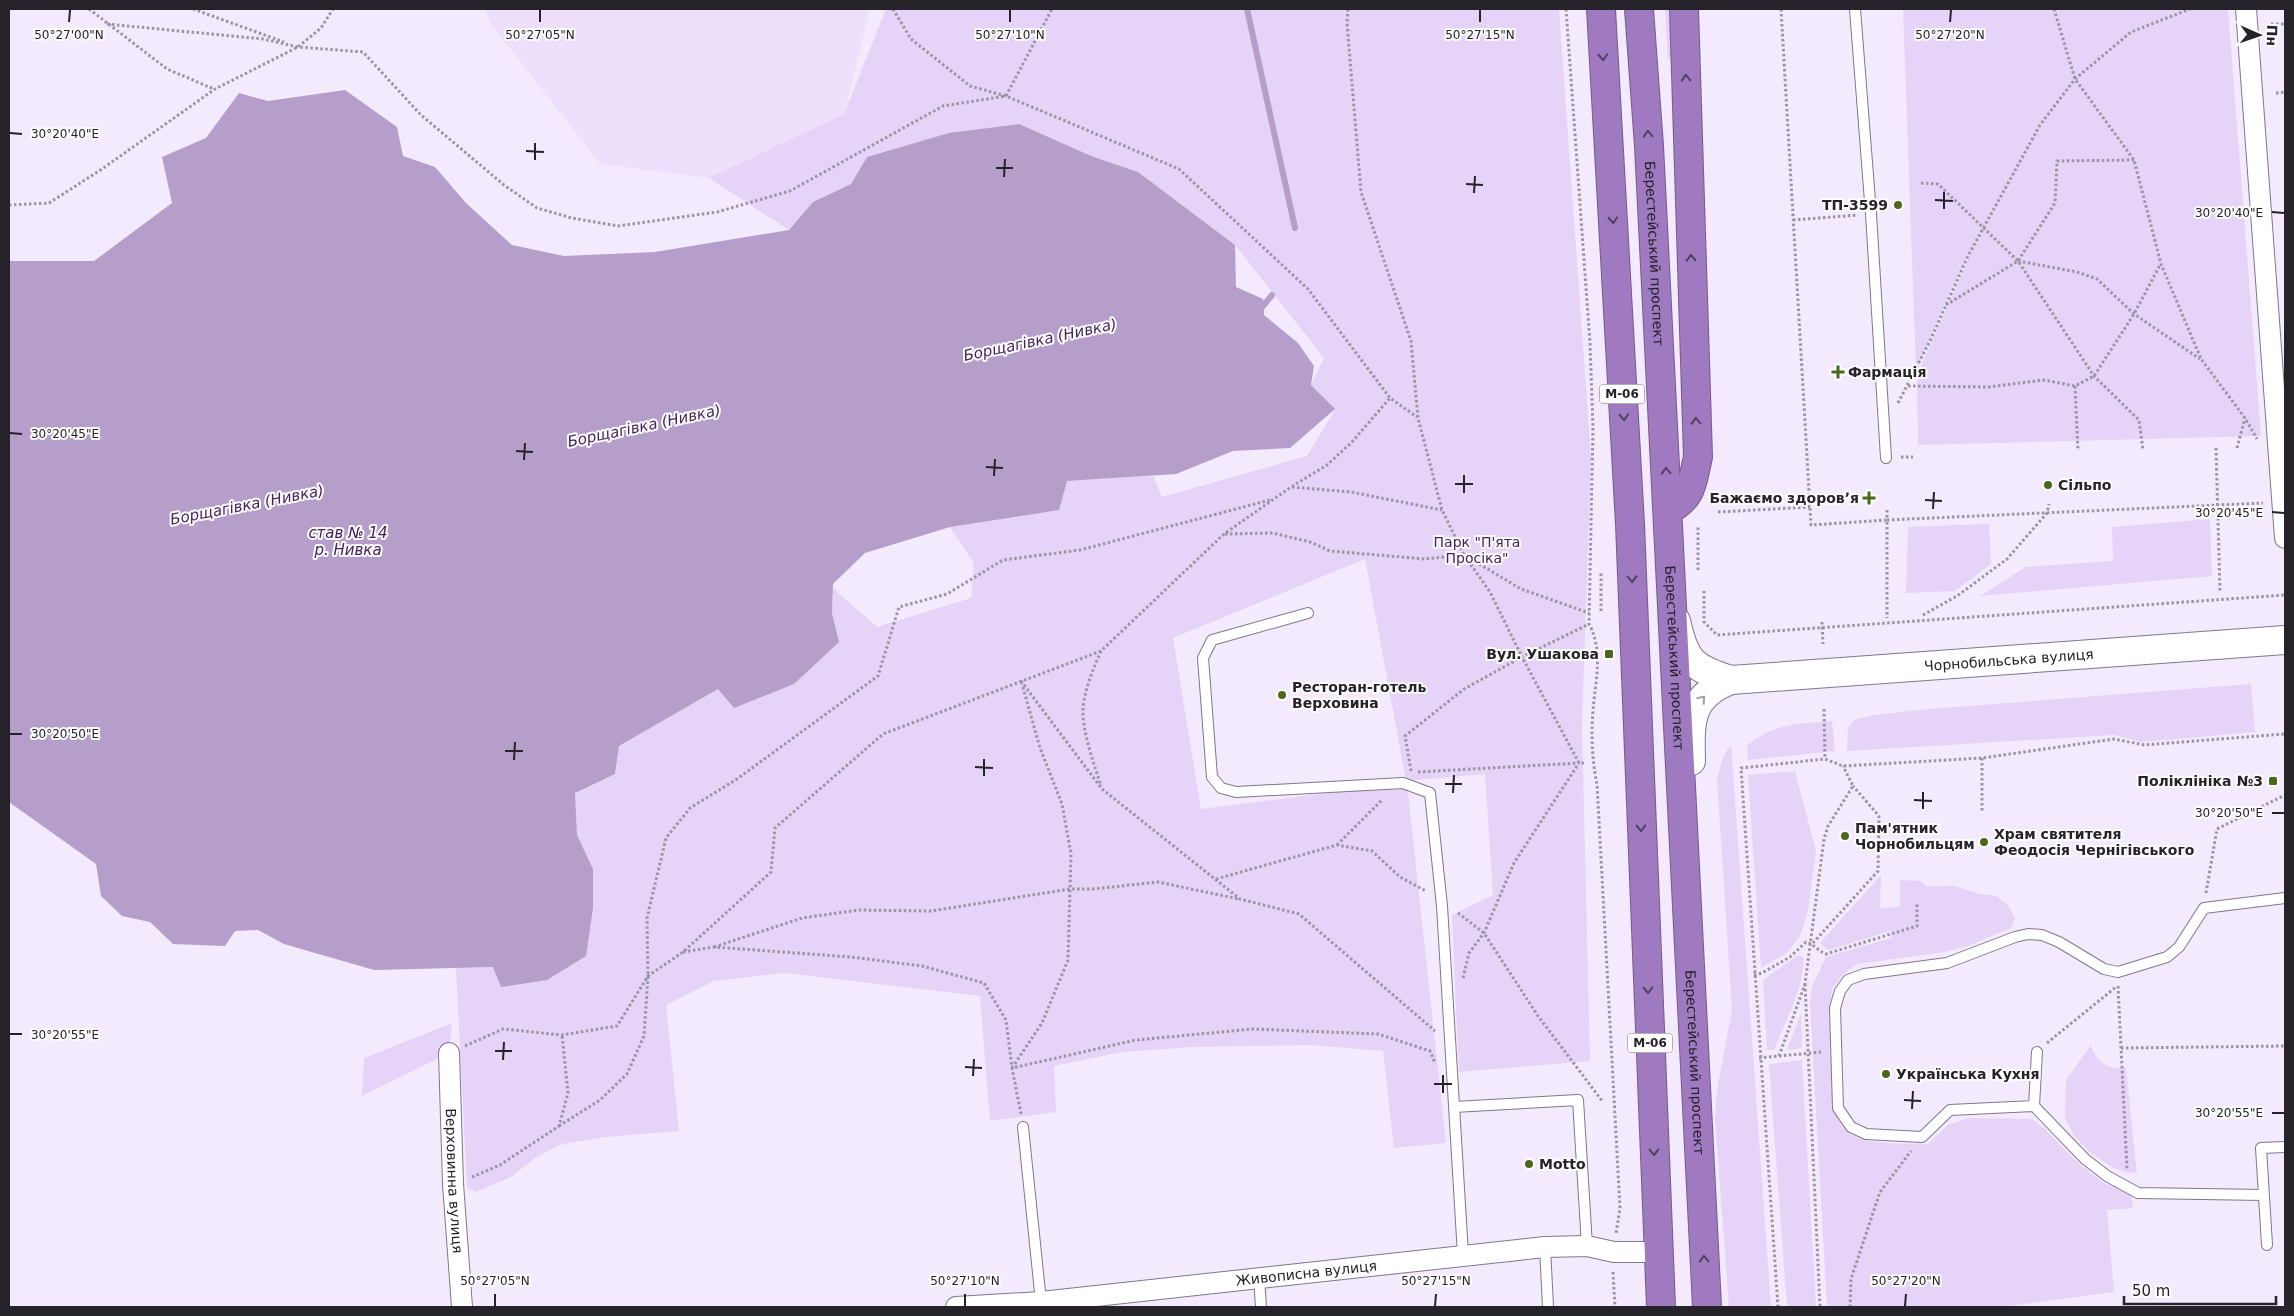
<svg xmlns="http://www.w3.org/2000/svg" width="2294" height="1316" font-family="'DejaVu Sans',sans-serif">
<rect width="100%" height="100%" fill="#f4eafd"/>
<!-- built -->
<path fill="#eedffd" d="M484 9H870L844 114 709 178 600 164 491 24Z"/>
<!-- green -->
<path fill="#e6d3f8" d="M886 9H1559L1591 458 1582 725 1590 1061 1459 1072 1452 915 1493 895 1485 774 1406 781 1365 559 1173 638 1201 809 1407 783 1446 1143 1394 1148 1383 1051 1310 1045 1192 1047 1122 1052 1054 1066 1056 1112 990 1121 980 996 785 973 714 981 666 1005 679 1131 605 1137 562 1144 535 1158 511 1177 476 1192 467 1187 456 968 494 967 501 987 593 869 577 835 575 793 615 774 619 746 718 689 839 642 832 613 833 588 877 627 971 598 974 563 950 527 1058 510 1066 481 1153 476 1162 497 1307 456 1335 410 1311 385 1324 358 1235 245 1138 172 1091 156 867 157 851 184 813 202 789 230 709 178 844 114Z
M1665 9H1672L1674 59H1668Z
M1903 9H2228L2261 436 1918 445 1917 375 1971 253 2007 184 1954 284 1916 370Z
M2210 519 2212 576 1980 596 2026 567 2113 561 2112 527Z
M1989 524 1991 564 1955 591 1906 593 1908 527Z
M2251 684 2255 732 2142 742 2114 735 1847 751 1848 728 1854 720 1874 715 1930 709Z
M1832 721 1835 751 1748 760 1747 746C1770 724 1801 723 1832 721Z
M1731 744 1771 1307H1729L1715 1119 1717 1090 1732 1010 1717 779 1723 757Z
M1795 771 1816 851 1808 910 1800 936 1787 953 1761 968 1748 775Z
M1881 875 1880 908 1900 907V880L1921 881 1926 886H1954L1980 894 1996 896 2008 905 2015 918 2011 928 1968 946 1944 952 1857 964 1843 974 1833 987 1829 1007 1833 1107C1836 1116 1840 1125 1847 1132 1863 1146 1907 1143 1928 1144L1948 1125 1968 1118 2032 1119 2044 1128 2080 1165 2104 1183 2131 1193 2133 1208 2107 1210 2114 1292 2002 1307H1827L1810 1004 1812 987 1826 957 1891 938V931L1828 950 1820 943Z
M1798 955 1803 957C1807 982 1783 1026 1774 1050H1767L1763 980Z
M1801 1013 1802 1048 1787 1050Z
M452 1023 449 1053 362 1096 364 1058Z
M2091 1045C2097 1064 2108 1069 2126 1068L2137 1173 2125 1172 2110 1166 2091 1153 2074 1136 2065 1118 2066 1080Z
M1802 1060 1816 1307H1787L1769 1064Z"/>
<!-- water -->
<path fill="#b59ec9" d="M345 90 397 127 403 156 435 167 466 203 512 245 564 256 655 252 789 230 813 202 851 184 867 157 949 133 1019 124 1091 156 1138 172 1235 245 1236 287 1263 299 1264 315 1298 343 1314 366 1311 385 1335 409 1290 448 1233 451 1176 474 1067 481 1059 510 950 527 865 553 833 584 832 613 839 642 794 684 734 708 718 689 619 746 615 774 575 793 577 835 593 869V908L586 956 547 980 501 987 493 967 374 970 284 944 258 930 235 931 225 946 173 944 150 922 122 916 101 896 96 864 9 802V261H94L172 203 162 157 206 138 239 93 268 101Z"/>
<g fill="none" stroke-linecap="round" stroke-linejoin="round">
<!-- stream -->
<path stroke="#b59ec9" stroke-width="6" d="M1247 9 1295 228
M1258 312 1272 295"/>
<!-- lane casing -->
<g stroke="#81768b" stroke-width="12">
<path id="lane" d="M1855 9 1871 214 1886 458
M1308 613 1212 640 1203 658 1212 777 1221 788 1236 792 1403 783 1430 793 1442 906 1463 1255
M2037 1052 2034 1106 1950 1110 1922 1137 1866 1134 1851 1127 1838 1108 1835 1008 1840 991 1848 980 1864 974 1947 963 2015 937 2028 934 2042 935 2059 942 2104 969 2118 972 2167 957 2179 947 2204 908 2285 898
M2034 1106 2085 1159 2107 1176 2138 1193 2264 1195
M1454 1107 1578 1100 1587 1246
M1023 1127 1041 1302
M2267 1245 2261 1148 2285 1147
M1545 1247 1548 1307
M1259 1278 1261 1307"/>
</g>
<!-- street casing -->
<g stroke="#81768b" stroke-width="22">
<g id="street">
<path d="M2246 9 2285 538"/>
<path id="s1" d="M449 1053 453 1184 462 1307"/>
<path id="s2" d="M956 1307 1041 1302 1545 1247 1587 1246 1614 1252H1658"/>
</g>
</g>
<!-- secondary casing -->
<g stroke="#81768b" stroke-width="30">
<g id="secondary">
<path d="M1676 621C1685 661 1692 668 1731 680"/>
<path id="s3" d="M1691 761C1690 721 1689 696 1731 680L2285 640"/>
</g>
</g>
<!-- highway casing -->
<g stroke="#755b8c" stroke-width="30">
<g id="highway">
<path d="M1601 9 1630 524 1661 1307"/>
<path id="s4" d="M1639 9 1649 146 1707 1307"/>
<path d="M1668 510C1693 498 1692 482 1698 457L1684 9"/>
</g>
</g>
<!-- path -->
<path stroke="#9b94a2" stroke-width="3" stroke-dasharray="2.5 2.5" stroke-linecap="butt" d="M89 9 167 69 214 89
M193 9 284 42
M893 9 911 39 970 86 1006 96 1179 169 1308 289 1390 398 1417 417
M1348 9 1347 23 1361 192 1411 341 1418 418 1442 510 1464 555 1490 592 1522 657 1589 624
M1566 9 1590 343 1593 428 1589 624C1604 652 1595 681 1593 711 1591 736 1592 760 1597 784L1620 1208 1616 1234
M1781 9 1811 525 1887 520V618
M2054 9 2075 79 2134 160 2161 264 2201 359 2245 418 2257 439
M107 24 263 39 298 47 363 52 421 115 504 185 537 208 572 218 618 226 717 212 790 191 943 106 1006 96
M2271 24H2285
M2276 93 2285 92
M1006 96 1052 9
M1921 183 1938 184 2018 261 2094 376 2139 420 2143 450
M9 205 49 203 102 169 215 89 298 47 321 28 333 9
M1793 220 1858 215
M2018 261 2077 272 2097 279 2134 314 2200 359
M1946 305 2018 261 2055 203 2057 161 2134 160
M1908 386 1988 387 2044 380 2075 386 2094 376 2134 314 2160 265
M2075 386 2078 451
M1898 403 1930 341 1968 256 2040 125 2075 79 2131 32 2190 9
M2216 448 2220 592
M2237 448 2245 418
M1901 457H1913
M1292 487 1351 492 1442 510
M1887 510V520L2263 503
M1718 512 1810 507
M1225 534 1273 533 1310 542 1330 551 1425 559 1464 555 1521 589 1589 613
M1698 570V527
M1704 591V622L1717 635 2285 595
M1601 611V571
M1923 615 1957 596 2007 559 2047 513 2049 504
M1822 622 1823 644
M1101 651C1093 670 1084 690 1083 710 1082 731 1095 767 1101 786
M1021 681 1102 789 1240 899 1299 914 1435 1031
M1824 709 1825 759
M1982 758V812
M1411 771 1405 736 1464 689 1522 657 1579 763H1586
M1418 772 1579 763
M1337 845 1382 800
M1216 879 1337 845 1372 851 1400 877 1426 891
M2206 893 2217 829 2285 795
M1458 913 1484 933 1538 1016 1603 1102
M1813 943 1878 871 1879 816 1853 786
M714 947 802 918 859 910 931 911 1070 889H1093L1158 882 1239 899
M683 952 714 947 851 957 922 966 984 983 1006 1020 1012 1068
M1754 975 1762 973 1790 957 1806 942C1814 944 1818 951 1826 954L1917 926V904
M1463 978 1469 953 1484 933 1514 863 1579 763
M1805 984 1820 1307
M2118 986 2127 1169
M2047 1043 2116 987
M465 1046 503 1029 562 1035 617 1026 648 976 683 952 771 872 775 828 883 734 1101 651 1224 534 1291 487 1327 465 1352 442 1390 398
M2121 1048 2285 1046
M1779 1056 1805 984 1824 839 1828 826 1853 786 1843 766
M1759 1058 1821 1052
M1012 1068 1042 1023 1068 960 1071 854 1062 804 1040 748 1022 684
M1021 1114 1012 1068 1136 1040 1253 1029 1378 1034 1430 1051 1435 1063
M559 1126 600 1100 627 1074 644 1036 648 976 647 918 666 838 690 808 737 779 878 676 899 607 947 594 1003 560 1080 550 1270 500
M472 1177 500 1165 559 1126 568 1093 562 1035
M1613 1272 1615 1307
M1778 1307 1741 768 1825 759 1843 766 1982 758 2114 739 2144 745 2284 734
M1850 1307 1851 1279 1880 1192 1911 1151"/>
<!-- lane -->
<use href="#lane" stroke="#fff" stroke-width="10"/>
<!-- street -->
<use href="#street" stroke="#fff" stroke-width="20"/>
<!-- secondary -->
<use href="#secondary" stroke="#fff" stroke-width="28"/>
<!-- highway -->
<use href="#highway" stroke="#a07ac1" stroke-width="28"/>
</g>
<!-- one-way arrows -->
<defs><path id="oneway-chevron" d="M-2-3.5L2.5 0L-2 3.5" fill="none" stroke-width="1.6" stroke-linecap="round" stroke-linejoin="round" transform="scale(1.25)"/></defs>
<g stroke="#51415f">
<use href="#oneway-chevron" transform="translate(1603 57) rotate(87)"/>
<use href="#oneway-chevron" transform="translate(1686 78) rotate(-92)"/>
<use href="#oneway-chevron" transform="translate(1648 134) rotate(-94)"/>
<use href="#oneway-chevron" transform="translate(1613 220) rotate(87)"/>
<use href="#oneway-chevron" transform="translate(1691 258) rotate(-92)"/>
<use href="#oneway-chevron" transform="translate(1624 417) rotate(87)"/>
<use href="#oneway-chevron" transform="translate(1696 421) rotate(-92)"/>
<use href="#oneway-chevron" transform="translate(1666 471) rotate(-93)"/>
<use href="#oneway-chevron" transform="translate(1632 579) rotate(88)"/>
<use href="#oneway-chevron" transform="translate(1641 828) rotate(88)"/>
<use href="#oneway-chevron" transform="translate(1648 990) rotate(88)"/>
<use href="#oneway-chevron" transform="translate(1654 1152) rotate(88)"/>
<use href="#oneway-chevron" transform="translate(1704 1259) rotate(-93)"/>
</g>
<use stroke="#9d9c9f" href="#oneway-chevron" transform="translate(1702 699) rotate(-50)"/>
<!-- ticks -->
<path fill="none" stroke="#26222a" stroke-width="2" d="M69 22 70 10M540 22V10M1010 22V10M1480 22V10M1950 22 1951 10M10 133 22 134M526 151 544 152M535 160V143M996 168H1013M1004 177 1005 159M1466 184 1483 185M1474 193 1475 176M1935 200 1953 201M1944 209V192M2272 212 2284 213M10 433 22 434M516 451 533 452M524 460 525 443M986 467 1003 468M994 476 995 459M1455 484H1473M1464 493V475M1925 500 1942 501M1933 509 1934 492M2272 512 2284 513M10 734H22M505 751H523M514 760 515 742M975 767 993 768M984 776V759M1445 784H1462M1453 793 1454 775M1914 800 1932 801M1923 809V792M2272 813H2284M10 1034H22M495 1051H512M503 1060 504 1042M965 1067 982 1068M973 1076 974 1059M1434 1084H1452M1443 1093V1075M1904 1100 1921 1101M1912 1109 1913 1091M2272 1113H2284M495 1306V1294M965 1306V1294M1435 1306 1436 1294M1905 1306 1906 1294"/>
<!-- markers -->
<g fill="#4b681c" stroke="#fcfcfc" stroke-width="2">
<circle cx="1898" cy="205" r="5"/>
<path d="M1835.5 364.5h5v5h5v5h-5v5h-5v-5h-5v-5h5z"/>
<circle cx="2048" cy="485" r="5"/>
<path d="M1866.5 490.5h5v5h5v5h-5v5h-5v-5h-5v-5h5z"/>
<rect x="1604" y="649" width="10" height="10" rx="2.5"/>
<circle cx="1282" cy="695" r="5"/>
<rect x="2268" y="776" width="10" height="10" rx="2.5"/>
<circle cx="1845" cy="836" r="5"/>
<circle cx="1984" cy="842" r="5"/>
<circle cx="1886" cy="1074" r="5"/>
<circle cx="1529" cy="1164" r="5"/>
</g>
<g text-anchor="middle" stroke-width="4" stroke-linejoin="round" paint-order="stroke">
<!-- shield labels -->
<g fill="#fcfcfc" stroke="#666369" stroke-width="1">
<rect x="1599.5" y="384.5" width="45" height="19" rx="4"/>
<rect x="1627.5" y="1033.5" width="45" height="19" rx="4"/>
</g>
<g font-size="12" font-weight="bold" fill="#26222a">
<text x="1622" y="398">М-06</text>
<text x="1650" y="1047">М-06</text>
</g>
<!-- poi labels -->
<g font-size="14" font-weight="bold" fill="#26222a" stroke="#fcfcfc" text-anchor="start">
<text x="1888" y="210" text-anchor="end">ТП-3599</text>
<text x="1848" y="377">Фармація</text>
<text x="2058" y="490">Сільпо</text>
<text x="1859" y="503" text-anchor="end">Бажаємо здоровʼя</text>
<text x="1599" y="659" text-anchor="end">Вул. Ушакова</text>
<text x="1292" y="692">Ресторан-готель<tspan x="1292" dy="16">Верховина</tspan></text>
<text x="2263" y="786" text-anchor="end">Поліклініка №3</text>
<text x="1855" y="833">Пам'ятник<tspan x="1855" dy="16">Чорнобильцям</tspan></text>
<text x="1994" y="839">Храм святителя<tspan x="1994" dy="16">Феодосія Чернігівського</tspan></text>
<text x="1896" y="1079">Українська Кухня</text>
<text x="1539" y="1169">Motto</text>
</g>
<!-- street labels -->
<g font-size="14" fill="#26222a" stroke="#fcfcfc">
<text dy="5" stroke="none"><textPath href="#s4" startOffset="245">Берестейський проспект</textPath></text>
<text dy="5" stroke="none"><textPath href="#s4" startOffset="650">Берестейський проспект</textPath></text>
<text dy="5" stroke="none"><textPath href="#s3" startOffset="378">Чорнобильська вулиця</textPath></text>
<text dy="5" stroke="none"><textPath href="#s4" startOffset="1055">Берестейський проспект</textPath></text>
<text dy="5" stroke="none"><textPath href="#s1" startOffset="128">Верховинна вулиця</textPath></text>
<text dy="5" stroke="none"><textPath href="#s2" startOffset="352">Живописна вулиця</textPath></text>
</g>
<!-- park labels -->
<g font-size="14" fill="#422359" stroke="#fcfcfc">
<text x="1477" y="547">Парк "П'ята<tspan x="1477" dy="16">Просіка"</tspan></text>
</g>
<!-- water labels -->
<g font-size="15" font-style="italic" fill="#43245a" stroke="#fcfcfc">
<text transform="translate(1040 340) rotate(-12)" y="5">Борщагівка (Нивка)</text>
<text transform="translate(644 426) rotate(-12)" y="5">Борщагівка (Нивка)</text>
<text transform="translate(247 505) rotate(-11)" y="5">Борщагівка (Нивка)</text>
<text x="348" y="538">став № 14<tspan x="348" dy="17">р. Нивка</tspan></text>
</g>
</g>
<g font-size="12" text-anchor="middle" fill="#26222a" stroke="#fcfcfc" stroke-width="4" stroke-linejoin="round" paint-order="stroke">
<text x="69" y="39">50°27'00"N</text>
<text x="540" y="39">50°27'05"N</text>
<text x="1010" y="39">50°27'10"N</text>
<text x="1480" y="39">50°27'15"N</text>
<text x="1950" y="39">50°27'20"N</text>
<text x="65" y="138">30°20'40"E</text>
<text x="2229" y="217">30°20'40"E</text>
<text x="65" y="438">30°20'45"E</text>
<text x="2229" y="517">30°20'45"E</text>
<text x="65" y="738">30°20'50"E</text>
<text x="2229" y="817">30°20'50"E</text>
<text x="65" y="1039">30°20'55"E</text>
<text x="2229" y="1117">30°20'55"E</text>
<text x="495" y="1285">50°27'05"N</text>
<text x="965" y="1285">50°27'10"N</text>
<text x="1436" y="1285">50°27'15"N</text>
<text x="1906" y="1285">50°27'20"N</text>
</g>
<!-- border -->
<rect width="2294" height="1316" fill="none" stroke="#26222a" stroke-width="20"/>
<!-- north arrow -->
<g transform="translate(2259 35) rotate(92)" stroke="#fcfcfc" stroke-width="4" paint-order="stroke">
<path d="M0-4L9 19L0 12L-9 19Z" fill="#26222a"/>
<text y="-8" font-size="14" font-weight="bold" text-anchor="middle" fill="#26222a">Пн</text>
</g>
<!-- scale -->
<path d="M2124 1296v8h152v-8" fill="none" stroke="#26222a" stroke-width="2.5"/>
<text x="2132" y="1296" font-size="15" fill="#26222a" stroke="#fcfcfc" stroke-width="4" paint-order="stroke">50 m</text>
</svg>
